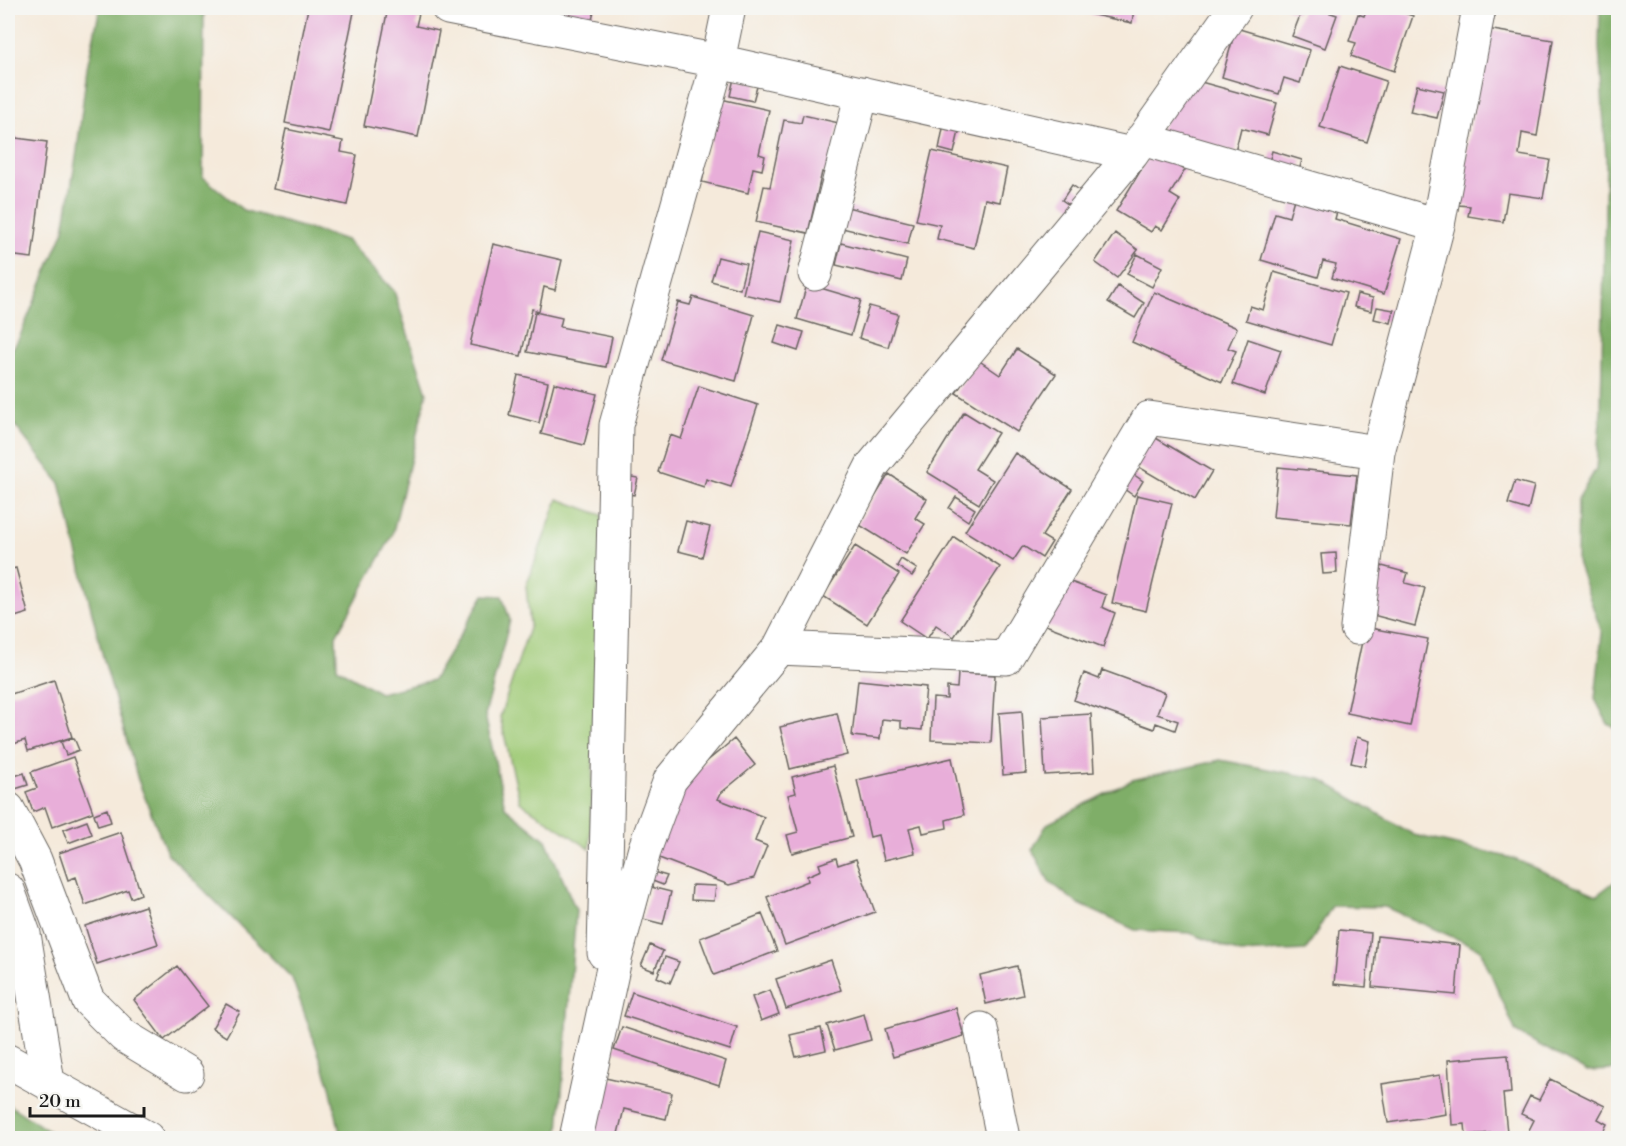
<svg xmlns="http://www.w3.org/2000/svg" width="1626" height="1146" font-family="'Libre Bodoni',serif">
<rect width="100%" height="100%" fill="#f6f6f2"/>
<filter id="ink" filterUnits="userSpaceOnUse"><feTurbulence type="fractalNoise" baseFrequency=".0167" numOctaves="2"/><feDisplacementMap in="SourceGraphic" scale="12" xChannelSelector="R" yChannelSelector="G"/><feConvolveMatrix kernelMatrix="1 2 1 2 8 2 1 2 1" color-interpolation-filters="sRGB"/></filter>
<filter id="wash" filterUnits="userSpaceOnUse"><feTurbulence type="fractalNoise" baseFrequency=".008" numOctaves="4" result="noise"/><feDisplacementMap in="SourceGraphic" scale="24" xChannelSelector="R" yChannelSelector="G"/><feGaussianBlur stdDeviation="1.35" result="paint"/><feColorMatrix in="noise" values="0 0 0 0 0 0 0 0 0 0 0 0 0 0 0 0 0 1.4 0 .05"/><feComposite in="paint" operator="in"/></filter>
<g filter="url(#wash)">
<rect width="100%" height="100%" fill="#f5eadb"/>
<!-- green -->
<path fill="#9fca76" stroke="#5e7349" stroke-width="1.5" d="M558 499 602 515 590 849 520 802 500 717 530 625 526 586Z"/>
<!-- forest -->
<path fill="#7fae67" stroke="#4e6542" stroke-width="1.5" d="M100 8H204L203 177 243 210 346 240 394 291 427 393 392 536 336 636 337 668 380 693 433 680 484 595 502 596 510 620 485 715 505 807 546 840 576 910 559 1131 554 1138H341L330 1086 292 978 167 853 138 780 103 657 60 483 13 423 8 412V357L20 336 64 230 77 151 87 68Z
M1600 8H1618V730L1608 724 1595 699 1602 633 1577 562 1578 499 1596 469 1601 410 1606 158 1599 46Z
M1220 760 1320 779 1414 835 1512 858 1597 895 1618 879V1070L1586 1071 1516 1032 1480 949 1385 907 1332 906 1306 950 1240 953 1190 933 1135 930 1077 903 1049 881 1032 850 1047 824 1132 780Z
M8 1104 59 1138H8Z"/>
<g id="blocks">
<!-- building -->
<path fill="#e8aed9" d="M308 8H332L354 12 329 132 285 123Z
M388 8 419 13 416 26 439 31 418 137 364 126Z
M550 8H595L590 28 547 20Z
M1061 8H1134L1132 23Z
M1284 8H1298L1297 13Z
M1303 8H1316L1337 15 1325 48 1292 36Z
M1367 8H1390L1413 16 1394 71 1351 56 1356 43 1349 41 1358 14 1364 16Z
M1438 8H1461L1459 15Z
M1236 28 1310 50 1300 83 1284 78 1279 94 1222 77Z
M1487 29 1553 40 1537 136 1522 133 1519 155 1550 160 1543 198 1508 193 1503 222 1468 216 1470 206 1458 205Z
M1340 66 1386 81 1367 142 1320 127Z
M734 78 758 83 753 101 730 96Z
M1190 79 1277 103 1268 135 1241 128 1235 152 1159 132Z
M1417 85 1444 91 1437 118 1410 112Z
M721 99 769 110 759 154 765 156 762 170 753 168 748 193 702 182Z
M803 115 839 123 828 174 822 172 808 233 756 222 764 186 770 187 784 120 801 123Z
M944 123 960 127 954 153 939 149Z
M286 129 343 141 341 152 357 155 347 205 273 189Z
M8 137 47 142 32 258 8 255Z
M1153 150 1185 170 1170 194 1180 200 1162 230 1155 226 1151 232 1116 211Z
M932 151 1007 168 1000 202 985 199 974 248 937 239 940 225 916 220Z
M1272 151 1302 160 1298 175 1268 166Z
M1072 185 1085 194 1075 209 1062 200Z
M1295 195 1338 208 1335 219 1401 239 1384 294 1332 278 1336 264 1323 261 1318 277 1261 260 1275 213 1289 217Z
M847 207 913 223 908 244 842 228Z
M758 232 794 240 780 302 743 294Z
M1115 233 1138 250 1117 278 1095 262Z
M841 243 907 260 902 281 836 265Z
M493 244 562 260 555 290 544 287 539 311 532 309 521 356 470 345Z
M1137 254 1162 267 1152 287 1127 274Z
M718 257 746 264 740 289 711 281Z
M1274 272 1346 293 1331 345 1246 320 1250 306 1263 310Z
M807 284 861 300 851 335 797 319Z
M1118 286 1144 303 1135 318 1108 302Z
M1154 292 1237 328 1228 348 1236 351 1222 382 1132 342Z
M1357 294 1373 298 1371 311 1354 307Z
M693 297 754 315 736 381 661 360 678 302 690 305Z
M869 306 898 314 888 347 859 338Z
M1377 307 1394 310 1391 323 1374 319Z
M535 312 562 318 560 327 612 337 606 367 527 352Z
M780 325 804 332 798 351 774 343Z
M1248 339 1281 350 1265 395 1233 384Z
M1017 349 1056 374 1017 432 956 393 978 360 1000 375Z
M518 375 548 382 539 423 509 415Z
M554 383 597 394 584 445 541 434Z
M699 386 758 405 731 487 706 479 704 487 658 472 670 435 681 439Z
M964 412 998 433 975 469 993 480 979 504 927 472Z
M1149 434 1212 471 1195 500 1132 463Z
M1015 453 1072 489 1042 536 1052 542 1042 558 1023 546 1013 561 965 531Z
M1278 467 1357 475 1351 524 1273 517Z
M1127 470 1143 481 1134 496 1117 484Z
M889 474 927 499 915 518 925 524 906 554 858 524Z
M626 476 638 478 634 495 622 493Z
M1515 481 1534 486 1528 510 1508 504Z
M1137 495 1172 503 1146 611 1112 603Z
M956 497 975 509 968 521 949 508Z
M686 521 710 527 702 557 678 551Z
M954 537 1000 567 954 637 936 625 927 639 900 621Z
M855 546 899 574 867 624 823 596Z
M1336 553 1337 573 1323 574 1321 554Z
M901 559 917 569 912 576 897 566Z
M1382 566 1408 573 1405 583 1425 588 1415 626 1369 614Z
M16 568 28 613 8 619V570Z
M1060 578 1106 595 1102 607 1115 613 1103 647 1043 624Z
M1365 627 1428 639 1410 726 1347 713Z
M1102 670 1165 693 1157 714 1178 721 1175 730 1156 723 1154 729 1074 700 1084 673 1099 679Z
M958 673 995 675 991 743 931 740 933 698 947 699V687L957 688Z
M54 680 72 737 28 751 25 740 8 746V695Z
M858 680 926 687 922 730 901 728V721L882 719 880 739 852 736Z
M1022 711 1026 773 1003 775 999 713Z
M837 713 847 755 790 769 780 727Z
M1091 714 1094 772 1045 775 1042 717Z
M1357 737 1370 741 1365 766 1351 763Z
M74 738 79 750 66 755 61 742Z
M734 739 755 765 721 793 718 799 764 817 755 841 767 846 754 878 729 885 654 856 683 781Z
M73 757 93 812 52 827 45 807 33 812 26 792 37 788 31 772Z
M952 758 964 815 946 820 947 828 923 833 921 825 909 828 915 853 884 860 878 835 870 837 857 780Z
M833 766 852 837 792 853 787 835 798 832 788 795 796 793 792 777Z
M24 773 28 785 15 789 11 777Z
M107 809 111 822 98 826 94 814Z
M87 821 92 834 68 843 63 830Z
M121 832 141 894 131 898 128 890 85 905 76 877 68 880 59 853Z
M836 858 838 865 856 859 875 912 785 945 767 897 808 881 807 876 821 870 819 864Z
M653 872 667 876 663 885 650 880Z
M692 885 716 886 714 901 691 900Z
M651 887 671 892 663 924 643 919Z
M145 906 158 944 97 964 85 926Z
M762 914 777 951 714 975 700 938Z
M1339 930 1371 933 1366 987 1334 984Z
M1377 936 1460 945 1456 995 1372 987Z
M650 945 663 951 654 971 641 966Z
M665 957 679 962 670 983 657 977Z
M831 960 841 990 786 1009 776 979Z
M177 966 208 1006 164 1040 134 1000Z
M1017 966 1023 995 986 1004 980 975Z
M770 990 779 1014 761 1021 752 997Z
M632 992 737 1027 730 1050 624 1016Z
M226 1004 240 1012 226 1037 212 1028Z
M956 1008 964 1036 893 1057 885 1029Z
M864 1014 871 1040 835 1050 827 1025Z
M622 1027 726 1061 719 1085 614 1050Z
M821 1028 826 1050 796 1057 790 1035Z
M1508 1055 1511 1093 1503 1094 1507 1132 1466 1135 1465 1124 1452 1125 1448 1060Z
M1440 1075 1446 1114 1388 1123 1382 1084Z
M601 1077 672 1093 666 1119 624 1109 617 1138H587Z
M1550 1079 1605 1106 1598 1119 1607 1124 1600 1138H1532L1526 1136 1534 1120 1521 1114 1530 1096 1539 1100Z
M1223 1134H1249V1138H1223Z"/>
</g>
</g>
<g filter="url(#ink)">
<use href="#blocks" fill-opacity="0" stroke="#68645f" stroke-width="1.5"/>
<g fill="none" stroke-linecap="round" stroke-linejoin="round">
<!-- minor casing -->
<g stroke="#68645f" stroke-width="35">
<path id="minor" d="M448 8 718 61 1132 154
M1142 139 1438 225
M815 274 862 93
M1357 628 1378 452 1438 225 1479 8
M779 648 1006 658 1149 418 1378 452
M8 809 35 860 88 1000 124 1036 187 1074
M8 890 24 934 48 1082
M604 953 616 425 718 61 729 8
M981 1029 1003 1138
M8 1061 147 1138
M576 1138 615 959 645 848 670 780 779 648 872 466 1132 154 1235 8"/>
</g>
<!-- minor -->
<use href="#minor" stroke="#fff" stroke-width="33"/>
</g>
</g>
<!-- margin -->
<rect width="1626" height="1146" fill="none" stroke="#f6f6f2" stroke-width="30"/>
<!-- scale -->
<path d="M30 1107v9h114v-9" fill="none" stroke="#1c1c1c" stroke-width="3"/>
<text x="39" y="1107" font-size="18" fill="#1c1c1c" stroke="#f6f6f2" stroke-width="4.5" paint-order="stroke">20 m</text>
</svg>
